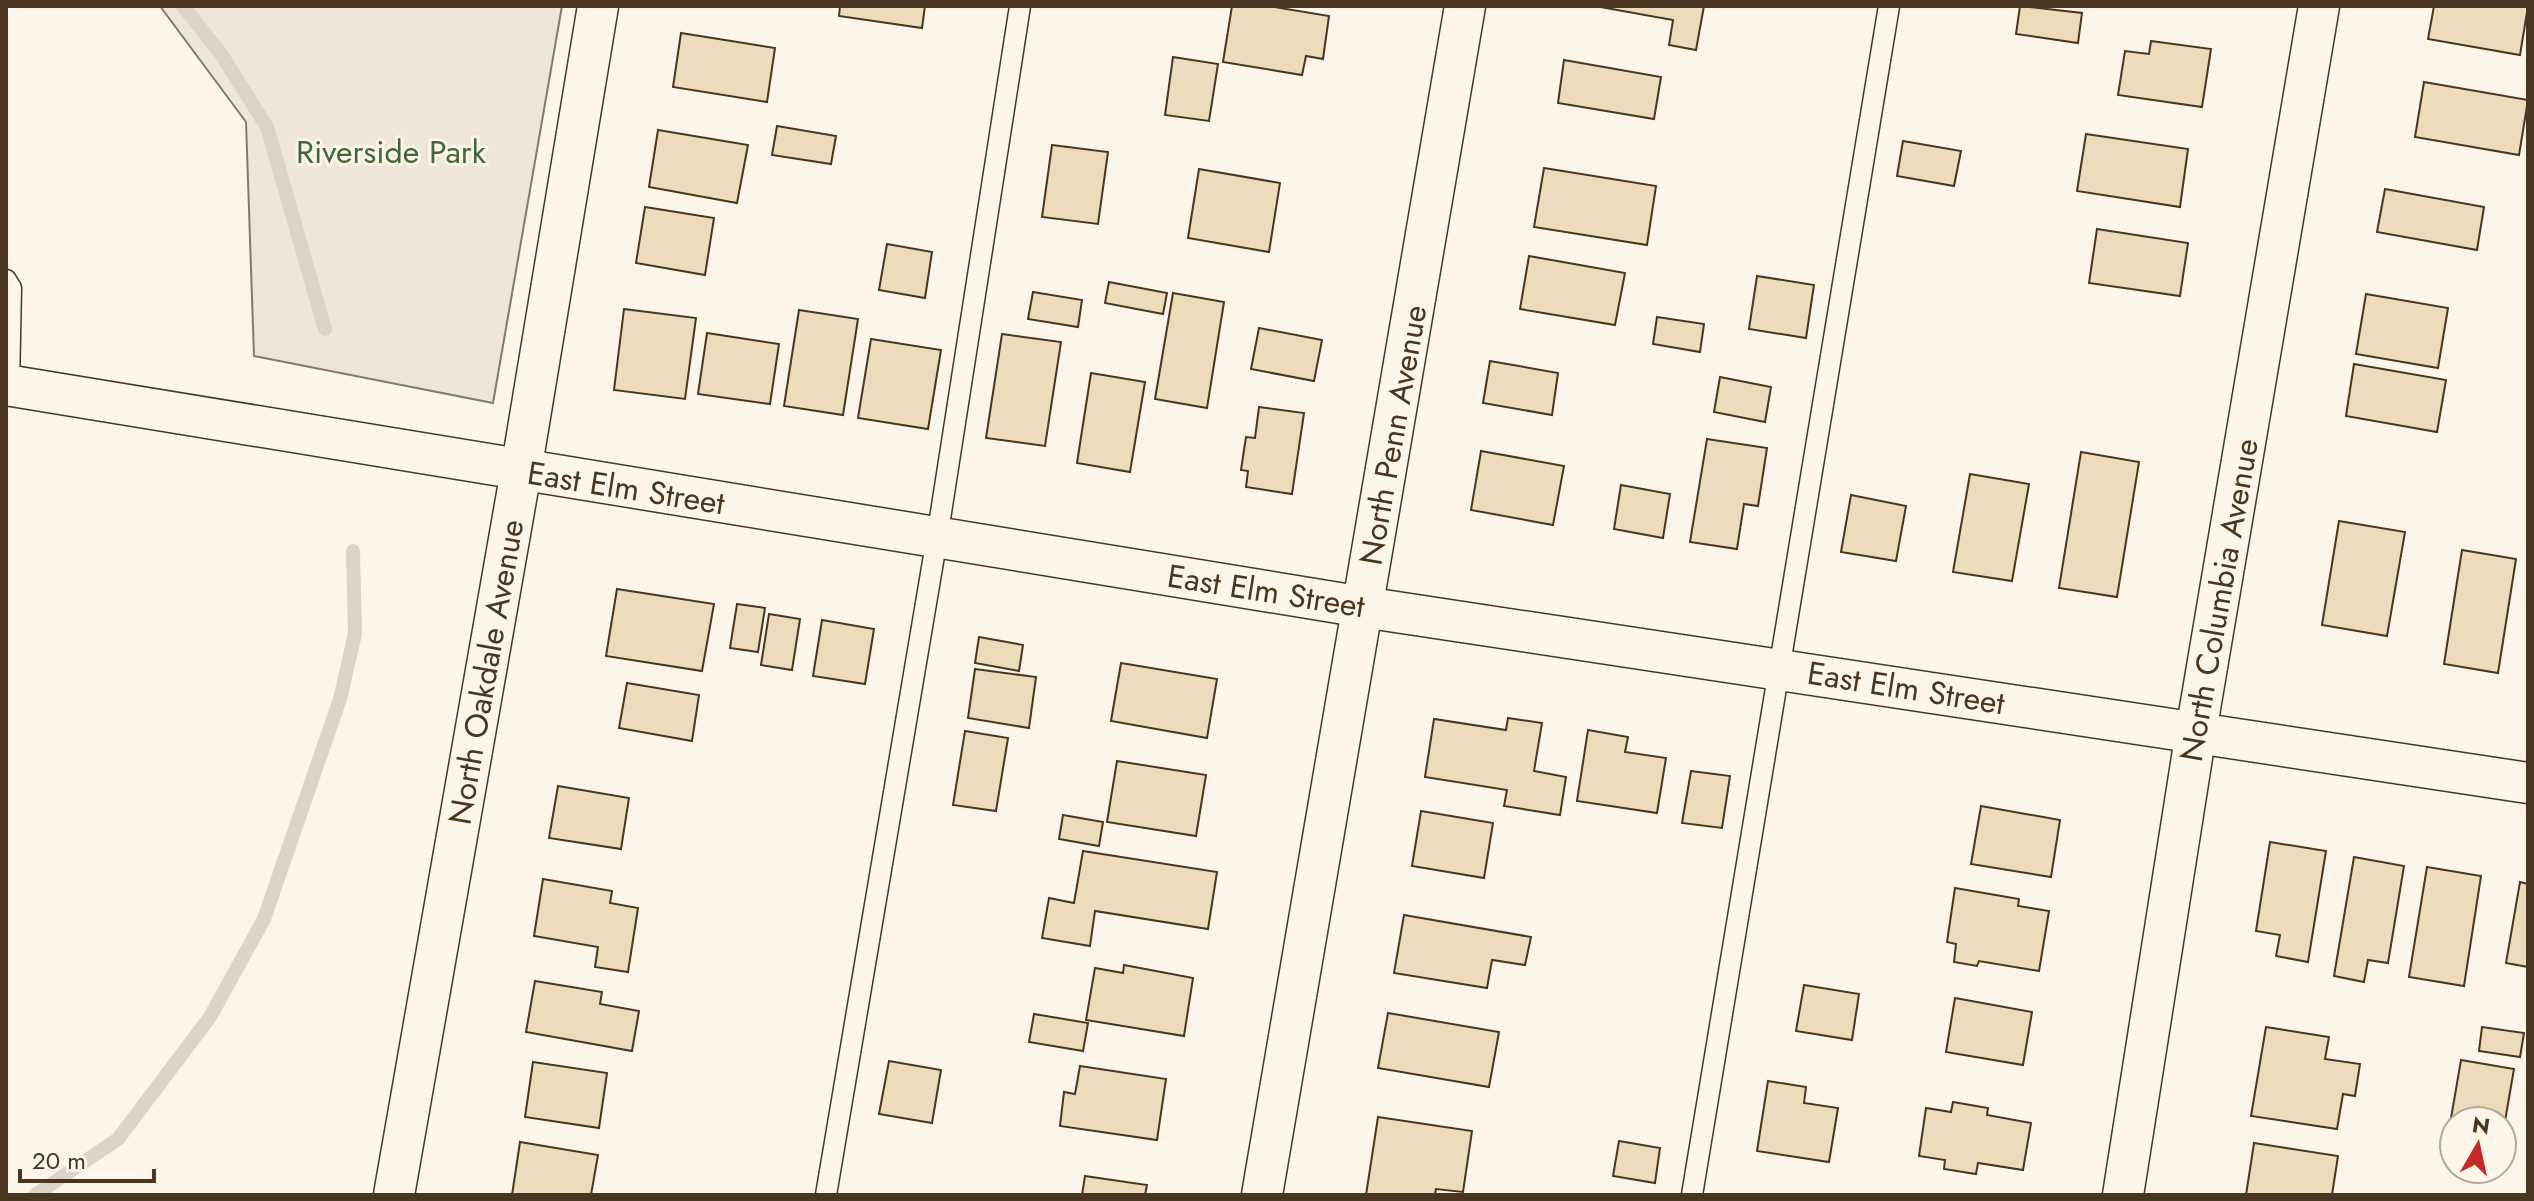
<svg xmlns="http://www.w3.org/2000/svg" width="2534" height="1201" font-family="Jost,sans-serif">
  <rect width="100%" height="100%" fill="#fbf6e9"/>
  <polygon fill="#ede6d9" stroke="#887966" stroke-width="2" points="160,6 562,6 493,403 254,356 246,122"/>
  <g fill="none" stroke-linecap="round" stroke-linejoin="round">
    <g stroke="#dcd4c6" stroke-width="14">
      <polyline points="183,6 221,54 267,127 325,329"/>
      <polyline points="35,1195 118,1139 210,1017 264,919 340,699 355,634 353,551"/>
    </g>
  </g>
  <g fill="#ecdcbc" stroke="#4a3520" stroke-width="2">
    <polygon points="840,6 925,6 922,28 839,16"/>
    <polygon points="1232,6 1268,6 1329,16 1323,59 1306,56 1302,75 1223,62"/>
    <polygon points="1595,6 1704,6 1696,50 1669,45 1673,20"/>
    <polygon points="2020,6 2082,13 2078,43 2016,34"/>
    <polygon points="2434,6 2528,6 2520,55 2428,39"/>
    <polygon points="681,33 775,48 767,102 673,87"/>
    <polygon points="2151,41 2211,49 2202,107 2118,95 2125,51 2149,54"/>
    <polygon points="1173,57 1218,64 1209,121 1165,115"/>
    <polygon points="1564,60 1661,77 1654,119 1558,103"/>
    <polygon points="2424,82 2528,100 2519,155 2415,137"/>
    <polygon points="777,126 836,136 831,164 772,155"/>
    <polygon points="658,130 748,145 737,203 649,187"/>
    <polygon points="2086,134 2188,149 2180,207 2077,191"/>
    <polygon points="1903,141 1961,151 1954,186 1897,176"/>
    <polygon points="1052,145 1108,152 1098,224 1042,217"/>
    <polygon points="1544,168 1656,186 1647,245 1534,227"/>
    <polygon points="1199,169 1280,183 1269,252 1188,238"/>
    <polygon points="2385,189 2484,207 2477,250 2377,232"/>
    <polygon points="645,207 714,218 705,275 636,263"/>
    <polygon points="2097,229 2188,243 2180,296 2089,283"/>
    <polygon points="887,244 932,252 925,298 879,290"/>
    <polygon points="1529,256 1625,273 1615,325 1520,309"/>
    <polygon points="1757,276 1814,285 1806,338 1749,329"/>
    <polygon points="1109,282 1167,293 1163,314 1105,303"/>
    <polygon points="1033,292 1082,300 1078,327 1028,319"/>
    <polygon points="1173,293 1224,302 1207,408 1155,399"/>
    <polygon points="2366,294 2448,308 2438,368 2356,354"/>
    <polygon points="624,309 696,318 685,399 614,390"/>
    <polygon points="799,310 858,319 843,415 784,406"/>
    <polygon points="1657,317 1704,324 1700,352 1653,344"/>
    <polygon points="1259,328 1322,340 1314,381 1251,369"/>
    <polygon points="707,333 779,344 770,404 698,394"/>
    <polygon points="1002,334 1061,342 1045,446 986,438"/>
    <polygon points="871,339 941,350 928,429 858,418"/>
    <polygon points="1490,361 1558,373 1552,415 1483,403"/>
    <polygon points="2354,364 2446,380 2437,432 2346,416"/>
    <polygon points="1091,373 1145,382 1130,472 1077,463"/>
    <polygon points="1720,377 1771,387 1765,422 1714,412"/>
    <polygon points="1259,407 1304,413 1292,494 1246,487 1248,471 1241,470 1246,437 1255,438"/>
    <polygon points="1707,439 1767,448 1758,506 1744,504 1737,549 1690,542"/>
    <polygon points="1481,451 1564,466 1553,525 1471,510"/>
    <polygon points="2081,452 2139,462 2117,597 2059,588"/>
    <polygon points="1970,474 2029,484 2012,581 1953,572"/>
    <polygon points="1621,485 1670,494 1663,538 1614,529"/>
    <polygon points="1851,495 1906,506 1896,561 1841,552"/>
    <polygon points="2339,521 2405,532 2387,636 2322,625"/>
    <polygon points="2462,550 2516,559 2498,673 2444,664"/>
    <polygon points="617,589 714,604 702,671 606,656"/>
    <polygon points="737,604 765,608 758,652 730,648"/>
    <polygon points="769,614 800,619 792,670 761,665"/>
    <polygon points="822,620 874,629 865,684 813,676"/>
    <polygon points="979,637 1023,645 1019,671 975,663"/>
    <polygon points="1121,663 1217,679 1207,738 1111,721"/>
    <polygon points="975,669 1036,677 1029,728 968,718"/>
    <polygon points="627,683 699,695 692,741 619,728"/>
    <polygon points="1508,718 1542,723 1534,771 1566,777 1560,815 1504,806 1507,790 1425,777 1434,719 1506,730"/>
    <polygon points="1588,730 1628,737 1625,752 1666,758 1657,813 1577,801"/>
    <polygon points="965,731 1008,738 996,811 953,805"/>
    <polygon points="1117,761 1206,775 1196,836 1107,822"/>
    <polygon points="1691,771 1730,776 1722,828 1682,823"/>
    <polygon points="558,786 629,798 621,849 549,838"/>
    <polygon points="1981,806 2060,820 2051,877 1971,864"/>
    <polygon points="1421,811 1493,823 1484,878 1412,866"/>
    <polygon points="1063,815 1103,822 1099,846 1059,839"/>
    <polygon points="2270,842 2326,851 2308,962 2276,956 2280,935 2256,931"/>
    <polygon points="1083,851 1217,872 1208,929 1095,911 1090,946 1042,938 1049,898 1074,903"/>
    <polygon points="2354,857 2404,866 2388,963 2368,960 2364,982 2334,976"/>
    <polygon points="2427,867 2481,876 2464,986 2409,977"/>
    <polygon points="543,879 612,891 610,903 638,908 628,972 595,967 598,947 534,936"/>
    <polygon points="2520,882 2528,884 2528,967 2506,963"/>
    <polygon points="1955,888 2019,899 2018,906 2049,911 2039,971 1979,961 1977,966 1954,962 1956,944 1947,942"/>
    <polygon points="1404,915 1531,937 1525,965 1492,960 1487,988 1394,973"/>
    <polygon points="1124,965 1193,978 1184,1036 1086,1020 1095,968 1123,973"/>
    <polygon points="535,981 602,992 600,1004 639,1011 632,1051 526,1032"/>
    <polygon points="1804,985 1859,994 1852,1040 1796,1031"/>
    <polygon points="1955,998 2032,1012 2023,1065 1946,1052"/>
    <polygon points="1388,1013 1499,1032 1489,1087 1378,1068"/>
    <polygon points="1034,1014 1088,1023 1083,1051 1029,1042"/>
    <polygon points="2266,1027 2329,1037 2325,1059 2360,1064 2355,1096 2343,1094 2337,1129 2251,1116"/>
    <polygon points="2482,1027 2524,1033 2520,1057 2479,1051"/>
    <polygon points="2461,1060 2514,1069 2504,1127 2502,1121 2451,1118"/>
    <polygon points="889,1061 941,1070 932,1123 879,1114"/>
    <polygon points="533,1062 607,1073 599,1128 525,1117"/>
    <polygon points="1080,1066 1166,1079 1157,1140 1060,1126 1064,1092 1075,1094"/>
    <polygon points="1768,1081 1806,1087 1804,1103 1838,1108 1829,1162 1757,1151"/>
    <polygon points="1953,1102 1988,1108 1987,1115 2031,1123 2023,1170 1978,1163 1976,1174 1944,1169 1945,1160 1919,1156 1926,1108 1951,1112"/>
    <polygon points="1378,1117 1472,1131 1463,1192 1436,1189 1435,1195 1366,1195"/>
    <polygon points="1619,1141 1660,1148 1655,1183 1613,1176"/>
    <polygon points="520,1142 598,1155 591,1195 512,1195"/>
    <polygon points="2254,1143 2338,1156 2332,1195 2246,1195"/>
    <polygon points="1085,1176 1147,1185 1145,1195 1082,1195"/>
  </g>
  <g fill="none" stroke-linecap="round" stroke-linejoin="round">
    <defs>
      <g id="lane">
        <polyline points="6,280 11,288 9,385"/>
        <polyline points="826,1195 937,538 1020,6"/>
        <polyline points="1692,1195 1889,6"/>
      </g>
      <g id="street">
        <polyline points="6,385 1363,607 2528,783"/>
        <polyline points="394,1195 521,471 598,6"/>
        <polyline points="1262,1195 1465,6"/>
        <polyline points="2123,1195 2196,732 2319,6"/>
      </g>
    </defs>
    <use href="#lane" stroke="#4a3520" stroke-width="23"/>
    <use href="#street" stroke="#4a3520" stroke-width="43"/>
    <use href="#lane" stroke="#fbf6e9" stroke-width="20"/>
    <use href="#street" stroke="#fbf6e9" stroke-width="40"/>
  </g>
  <g text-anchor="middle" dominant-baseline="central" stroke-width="6" stroke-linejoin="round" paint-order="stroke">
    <g font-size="32" fill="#436837" stroke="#fbf6e9">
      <text x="391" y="152">Riverside Park</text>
    </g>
    <g font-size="32" fill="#4a3520" stroke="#fbf6e9">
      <text transform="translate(1393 435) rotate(-80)">North Penn Avenue</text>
      <text transform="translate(626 488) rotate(9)">East Elm Street</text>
      <text transform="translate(1266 591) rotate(9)">East Elm Street</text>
      <text transform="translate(2219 600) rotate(-80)">North Columbia Avenue</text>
      <text transform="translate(486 672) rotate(-80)">North Oakdale Avenue</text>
      <text transform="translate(1906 688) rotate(9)">East Elm Street</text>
    </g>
  </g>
  <rect width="2534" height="1201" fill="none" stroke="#4a3520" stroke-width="16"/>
  <g transform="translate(2478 1145) rotate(9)"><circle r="38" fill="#fbf6e9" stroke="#b4a999" stroke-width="2"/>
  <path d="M0-6L14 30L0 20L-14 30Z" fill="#c62828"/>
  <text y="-12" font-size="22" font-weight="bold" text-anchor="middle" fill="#4a3520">N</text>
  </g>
  <path d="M20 1169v12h134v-12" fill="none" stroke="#4a3520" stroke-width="4"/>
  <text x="32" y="1169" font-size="24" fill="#4a3520" stroke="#fbf6e9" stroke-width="6" paint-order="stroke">20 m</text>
</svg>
